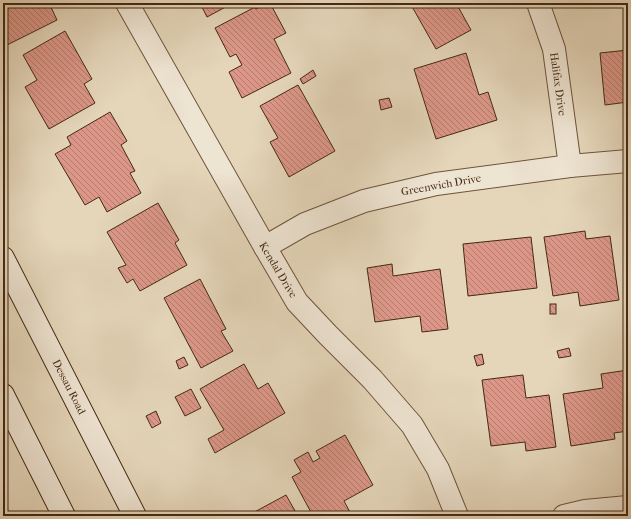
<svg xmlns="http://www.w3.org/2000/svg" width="631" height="519" font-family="'IM FELL French Canon',serif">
  <defs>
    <pattern id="building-back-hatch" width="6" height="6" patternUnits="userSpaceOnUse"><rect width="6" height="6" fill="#dc9788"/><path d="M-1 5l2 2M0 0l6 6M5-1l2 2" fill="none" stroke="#b47b6e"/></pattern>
  </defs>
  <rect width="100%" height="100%" fill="#e5d6ba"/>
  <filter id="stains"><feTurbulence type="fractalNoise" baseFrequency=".005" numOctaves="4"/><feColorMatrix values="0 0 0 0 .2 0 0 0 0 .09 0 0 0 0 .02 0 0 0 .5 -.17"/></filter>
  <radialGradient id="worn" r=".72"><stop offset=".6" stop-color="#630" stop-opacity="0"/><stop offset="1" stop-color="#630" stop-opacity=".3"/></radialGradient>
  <g fill="url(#building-back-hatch)" stroke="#452913">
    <polygon points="3,3 49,3 57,20 3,47"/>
    <polygon points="200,3 233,3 207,17"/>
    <polygon points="268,3 270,3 286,33 274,39 291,73 242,98 229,72 242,65 236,54 230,57 215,28 255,7 256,9"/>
    <polygon points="410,3 456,3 471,30 436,49"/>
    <polygon points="65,31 92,79 84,84 95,103 49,129 25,87 37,80 23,55"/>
    <polygon points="628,50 628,102 605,105 600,53"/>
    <polygon points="466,53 479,95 488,92 497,120 436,139 414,69"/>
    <polygon points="313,70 316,76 303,84 300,79"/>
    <polygon points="298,85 335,151 289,177 270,142 278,138 260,106"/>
    <polygon points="389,98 392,107 381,110 379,100"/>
    <polygon points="110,112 127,141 121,145 135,171 130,173 141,193 107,212 99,197 85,205 55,154 71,145 67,137"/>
    <polygon points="158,203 179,240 175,243 187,265 140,291 133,279 127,283 118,268 126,265 107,232"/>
    <polygon points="585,231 586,239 610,236 619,300 580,306 578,292 553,296 544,237"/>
    <polygon points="531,237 537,288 468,296 463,244"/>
    <polygon points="392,264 393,276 440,269 448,329 422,332 420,316 375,322 367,268"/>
    <polygon points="200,279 226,329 221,331 233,351 201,368 164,298"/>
    <rect x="550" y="304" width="6" height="10"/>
    <polygon points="569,348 571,356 559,358 557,351"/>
    <polygon points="482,354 484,364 477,366 474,356"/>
    <polygon points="184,357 188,365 179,369 176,361"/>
    <polygon points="244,364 258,389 268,383 285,413 215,453 208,439 224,430 200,389"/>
    <polygon points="628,370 628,431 614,433 615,439 571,446 563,394 603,388 601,374"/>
    <polygon points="523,375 526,398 549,395 556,447 526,451 525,442 491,446 482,380"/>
    <polygon points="191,389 201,408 185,416 175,397"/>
    <polygon points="156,411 161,423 152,428 146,416"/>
    <polygon points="345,435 373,485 344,501 351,514 348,516 313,516 292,477 301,472 294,460 308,452 313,462 320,458 316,451"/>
    <polygon points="286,495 298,516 247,516"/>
  </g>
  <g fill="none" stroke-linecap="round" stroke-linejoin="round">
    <defs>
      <g id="minor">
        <polyline points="127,3 265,247 297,302 328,335 372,379 412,425 438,469 457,516"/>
        <polyline points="538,3 554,49 570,166"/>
        <polyline points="265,247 305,224 364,201 436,184 570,166 628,161"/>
        <polyline points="564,516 585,511 628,507"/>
      </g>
      <g id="secondary">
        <polyline points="3,258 135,516"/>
        <polyline points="3,395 64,516"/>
      </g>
    </defs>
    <use href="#minor" stroke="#6d543d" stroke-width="24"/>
    <use href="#secondary" stroke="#452913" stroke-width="24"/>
    <use href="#minor" stroke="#eee4d2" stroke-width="22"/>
    <use href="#secondary" stroke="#eee4d2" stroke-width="22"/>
  </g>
  <g text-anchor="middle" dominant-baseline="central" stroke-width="3.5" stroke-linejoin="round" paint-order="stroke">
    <g font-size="11" fill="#452913" stroke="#eee4d2">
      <text transform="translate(558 84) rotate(82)">Halifax Drive</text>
      <text transform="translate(441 185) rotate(-10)">Greenwich Drive</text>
      <text transform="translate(278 270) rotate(59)">Kendal Drive</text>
      <text transform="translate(69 387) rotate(63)">Dessau Road</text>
    </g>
  </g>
  <rect width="631" height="519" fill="none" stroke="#e5d6ba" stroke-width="16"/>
  <rect x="4" y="4" width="623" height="511" fill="none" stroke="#452913" stroke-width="2"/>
  <rect x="8" y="8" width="615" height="503" fill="none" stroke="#452913"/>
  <rect width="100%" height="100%" filter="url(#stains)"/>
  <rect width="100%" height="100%" fill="url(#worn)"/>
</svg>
